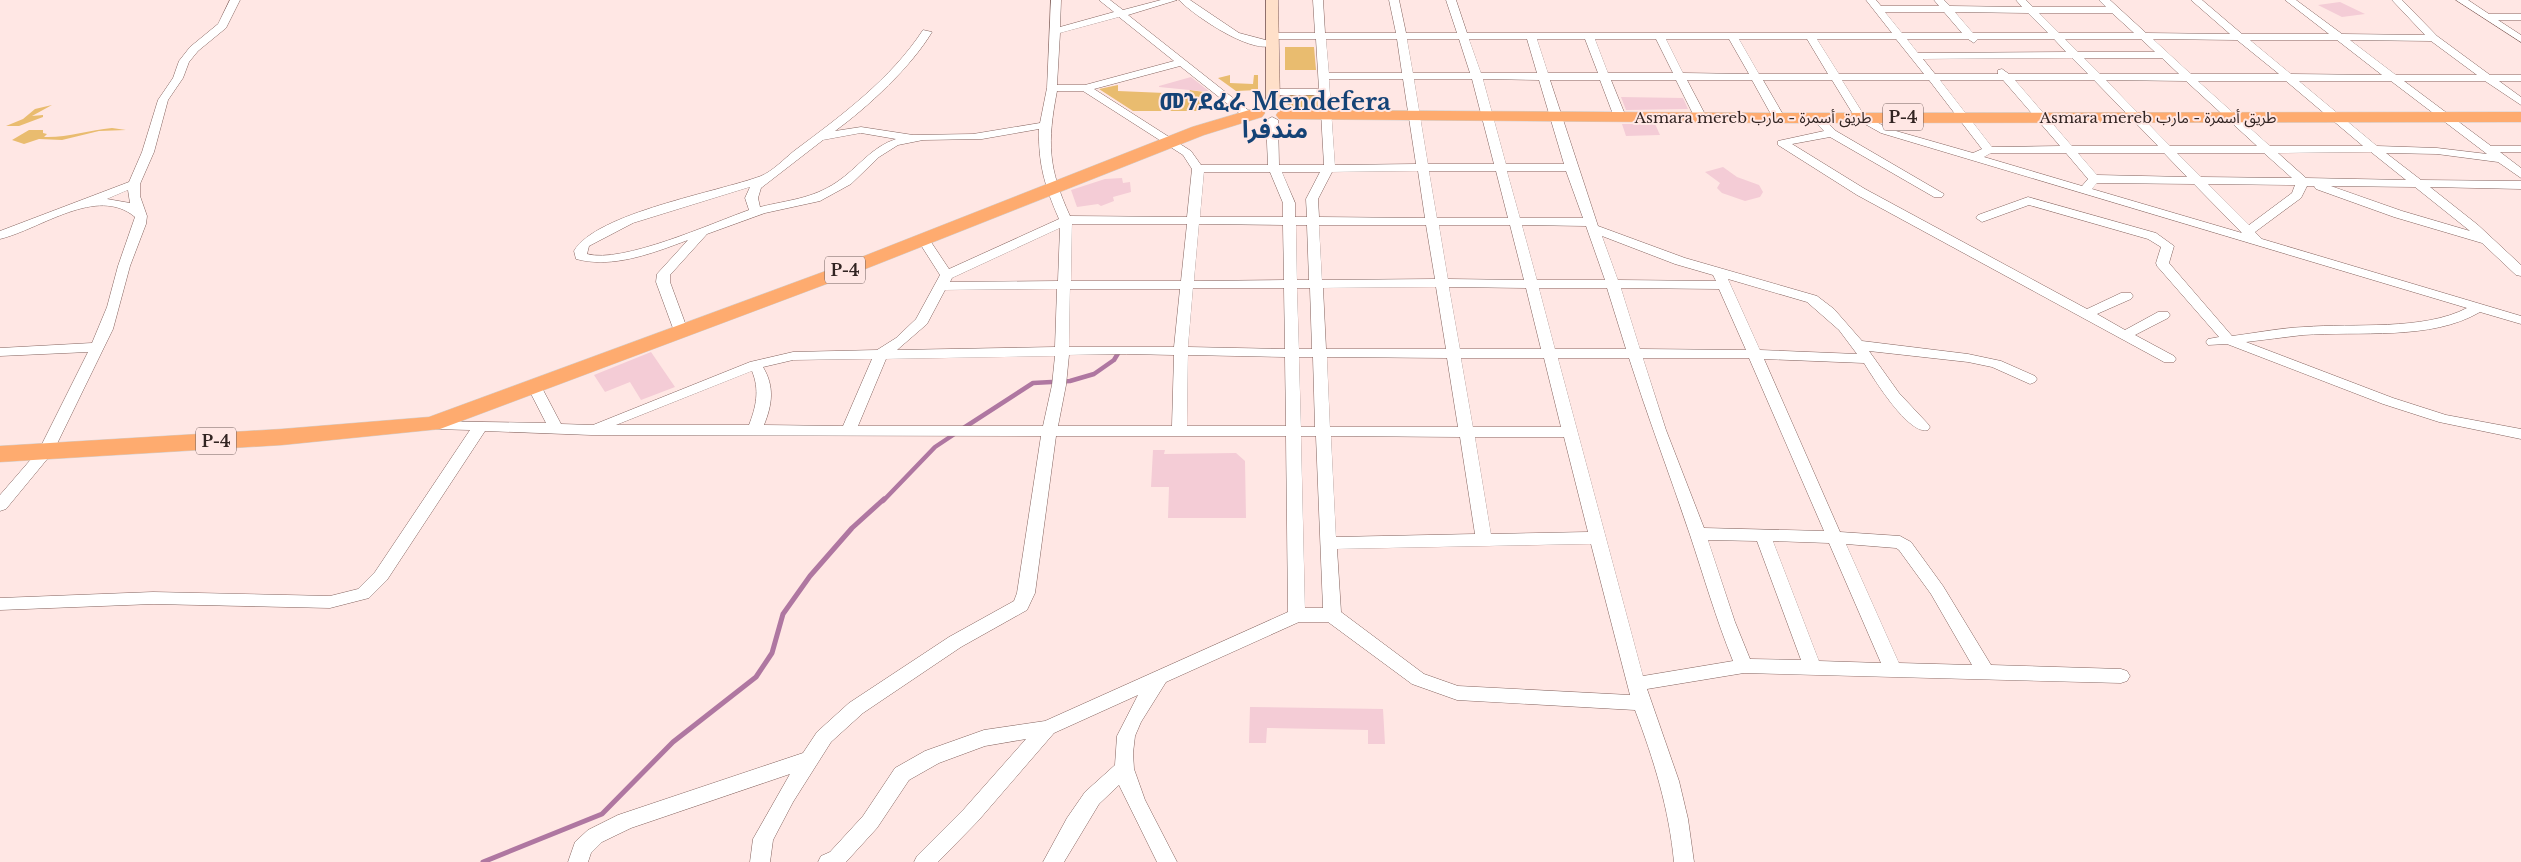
<svg xmlns="http://www.w3.org/2000/svg" width="2521" height="862" font-family="'Libre Baskerville','Noto Sans Arabic','Noto Sans Ethiopic',serif">
  <rect width="100%" height="100%" fill="#ffe7e4"/>
  <g fill="#e9bc6f">
    <polygon points="1285,47 1314,47 1316,70 1285,70"/>
    <polygon points="1230,75 1230,83 1253,84 1254,75 1258,75 1258,90 1236,91 1218,78"/>
    <polygon points="1118,85 1118,91 1188,94 1190,90 1204,92 1202,111 1133,111 1099,89"/>
    <polygon points="1293,94 1317,95 1318,109 1294,108 1285,103 1285,98"/>
    <polygon points="52,105 32,116 43,115 43,117 19,126 6,126 23,119 35,109"/>
    <path d="M112 128 126 130 99 131 62 140 39 139 24 144 12 140 29 130H43V133L47 134 44 137C66 138 89 130 112 128Z"/>
  </g>
  <g fill="none" stroke-linecap="round" stroke-linejoin="round">
    <g stroke="#af77a1" stroke-width="4.5">
      <polyline points="962,429 1033,383 1070,381 1094,374 1114,360 1120,350"/>
      <polyline points="883,501 935,447 956,433"/>
    </g>
    <polyline stroke="#af77a1" stroke-width="5" points="483,862 602,814 673,742 756,677 772,653 783,614 810,576 852,528 884,499"/>
  </g>
  <g fill="#f4ccd6">
    <polygon points="2340,2 2365,14 2342,17 2318,5"/>
    <polygon points="1191,77 1210,92 1159,87 1159,86"/>
    <polygon points="1621,97 1683,98 1688,109 1626,110"/>
    <polygon points="1622,124 1655,124 1660,135 1626,136"/>
    <polygon points="1723,167 1737,177 1759,185 1763,192 1760,197 1745,201 1722,193 1717,188 1720,183 1705,172"/>
    <polygon points="1122,178 1123,183 1130,182 1131,192 1113,197 1114,201 1101,206 1098,204 1077,207 1071,190 1105,179"/>
    <polygon points="651,352 675,387 641,400 630,382 605,392 594,375"/>
    <polygon points="1153,450 1165,450 1164,454 1236,453 1245,461 1246,518 1168,518 1169,487 1151,487"/>
    <polygon points="1250,707 1383,709 1385,744 1368,744 1368,730 1267,728 1266,743 1249,743"/>
  </g>
  <g fill="none" stroke-linecap="round" stroke-linejoin="round">
    <defs>
      <g id="minor">
        <path d="M230 0H240L226 28 198 51 189 62 183 78 168 100 154 152 140 184V196L147 216 146 224 130 266 113 329 53 452 6 509 0 511V495L39 450 88 352 0 356V348L92 343 107 307 118 266 135 217C97 185 41 229 0 239V231L129 182 142 152 158 100 173 78 179 61 190 47 218 24ZM128 190 130 203 107 199Z"/>
        <path d="M1051 0H1061L1060 27 1114 12 1099 0H1110L1123 10 1161 0H1177L1128 15 1252 113V117H1244L1180 66 1094 89 1191 151 1201 165H1268L1266 120 1272 117 1278 120 1279 165H1324L1320 95H1273L1268 92 1273 89H1319L1316 39H1272L1267 36 1272 33H1315L1313 0H1323L1325 33H1396L1389 0H1399L1406 33H1457L1446 0H1456L1467 33H1892L1866 0H1876L1881 6H1939L1934 0H1944L1950 6 2022 7 2016 0H2026L2033 7H2106L2099 0H2110L2146 33 2230 34 2191 0H2202L2242 34H2329L2285 0H2296L2342 34 2425 35 2392 0H2402L2437 36 2490 75H2521V81H2499L2521 97V105L2485 81H2404L2491 146H2521V152H2500L2521 168V178L2498 162 2437 154 2386 153 2421 180 2521 181V189L2430 187 2478 225 2521 265V276L2516 275 2482 243 2394 217 2316 189 2314 186H2307L2301 198 2255 232 2262 239 2521 316V324L2480 312C2431 341 2359 331 2303 335 2284 337 2265 340 2246 342L2393 398 2446 415 2521 429V439L2439 422 2383 404 2227 344 2208 345 2206 342 2208 339 2219 337 2157 266 2156 263 2161 247 2148 239 2029 205 1982 222 1976 218 1978 215 2028 197 2156 233 2174 246 2169 263 2232 336C2256 333 2280 328 2304 327 2354 323 2423 331 2467 308L1881 133 1856 119 1832 80H1763L1785 118 1779 121 1773 118 1752 80H1687L1707 118 1701 121 1695 118 1676 80H1611L1626 117 1620 120 1614 117 1600 80H1550L1598 226 1685 258 1817 296 1834 309 1862 341 1968 354 2001 361 2035 376 2037 379 2035 382 2030 384 1992 367 1968 362 1869 351 1899 393 1928 424 1930 427 1928 430C1909 436 1874 379 1864 363L1764 359 1840 532 1900 536 1911 542 1943 586 1991 665 2121 669 2127 671 2130 676 2127 681 2121 683 1744 673 1647 689 1679 781 1688 819 1694 862H1674C1669 809 1654 760 1635 710L1457 700 1412 684 1328 622H1299L1166 682 1141 722 1135 736 1133 753 1134 769 1145 800 1177 862H1157L1119 785 1099 804 1064 862H1043L1067 818 1085 792 1115 765 1117 736 1138 695 1054 733 978 821 938 862H914L917 856 964 809 1026 739 985 746 939 763 909 780 877 828 846 862H818L821 856 830 852 863 816 895 768 925 751 984 730 1045 721 1288 612 1286 436H1056L1035 593 1027 610 961 647 863 713 831 742 793 802 773 840 770 862H750L753 839 790 774 631 828 602 842 591 853 588 862H568L575 842 588 830 618 815 803 753 817 732 849 703 949 637 1014 601 1017 593 1041 436 591 435 485 431 387 580 369 598 330 608 153 604 0 610V598L153 592 330 596 358 589 375 572 470 430 434 429 427 424 429 421 546 423 527 386 534 381 541 386 561 424 593 425 750 362 793 352 877 350 896 338 916 319 940 275 917 239 919 236H927L949 269 1059 219C1045 187 1038 164 1039 129L982 139 923 140 898 145 879 157 851 184 820 201 765 213 707 234 670 275V282L688 331 686 334 681 335 674 331 656 282 657 274 688 240C653 253 613 269 576 259L574 251C596 213 718 192 761 176 773 171 784 159 794 151 841 116 891 79 923 30L932 32C911 67 868 107 835 131L861 127 913 135 973 134 1040 123 1047 88ZM1885 12H1944L1962 33H1902ZM1955 12 2028 13 2048 33H1973ZM2039 13H2112L2134 33H2059ZM1119 17 1174 61 1085 85H1057L1060 33ZM1326 39H1397L1402 73H1329ZM1407 39H1459L1470 73H1413ZM1469 39H1527L1537 73H1481ZM1537 39H1585L1598 73H1548ZM1595 39H1656L1673 73H1608ZM1666 39H1729L1749 74 1683 73ZM1739 39H1807L1828 74H1759ZM1817 39H1896L1924 74H1839ZM1907 39H1968L1974 43 1978 39H2054L2066 52 1918 53ZM2065 39H2141L2155 52H2078ZM2153 39 2237 40 2279 74H2191ZM2250 40H2337L2382 75 2291 74ZM2350 40 2431 41 2477 75H2396ZM2072 58 2088 74H2009L2002 69 1998 70V74H1935L1923 59ZM2084 58H2162L2179 74H2100ZM1329 79H1403L1416 164 1335 165ZM1414 79H1472L1494 164H1428ZM1483 79 1539 80 1564 164H1506ZM1842 80H1929L1982 149 1973 153 1889 129 1864 115ZM1940 80H2003L2060 146 1992 147ZM2015 80H2094L2158 146H2072ZM2106 80 2186 81 2257 146H2170ZM2198 81H2286L2363 146H2270ZM2299 81H2391L2487 154 2437 148 2377 146ZM1057 91H1083L1183 155 1192 169 1187 217 1070 216C1048 168 1047 143 1057 91ZM861 133 896 139C871 147 858 168 837 182 812 199 788 200 760 207L758 198 761 188 823 140ZM2371 152 2406 180 2306 178 2278 153ZM1991 153H2066L2088 179 2082 186 1984 157ZM2078 153H2164L2187 177 2097 175ZM2177 153H2264L2292 178 2201 177ZM1418 171 1425 218 1319 217 1318 199 1332 172ZM1429 171H1496L1508 218H1437ZM1507 171H1566L1583 218H1520ZM1204 172H1270L1283 203V217H1200ZM1282 172H1320L1306 199 1307 217H1295V203ZM2097 183 2194 184 2242 233 2092 189ZM2208 184 2295 185 2292 193 2249 225ZM2331 186 2415 187 2470 231 2402 211ZM750 187 745 198 749 210C712 223 622 264 587 254L589 246 633 223ZM1072 224H1187L1181 281H1071ZM1199 224 1283 225 1284 280 1194 281ZM1296 225H1307L1309 280H1297ZM1319 225H1426L1435 279 1322 280ZM1439 225H1510L1524 280 1448 279ZM1522 225 1586 226 1605 280H1537ZM1060 228 1058 281 950 282 952 278ZM1602 236 1675 264 1713 275 1716 281 1618 280ZM1728 279 1807 302 1839 330 1857 354 1760 350ZM1436 287 1446 349H1326L1323 288ZM1449 287 1526 288 1541 349H1460ZM1193 288H1284L1285 349 1188 347ZM1297 288H1310L1312 349H1299ZM1539 288H1607L1626 349H1555ZM1621 288 1719 289 1746 350 1640 349ZM1057 289 1055 347 897 350 927 324 945 290ZM1070 289H1180L1174 347H1069ZM1127 354 1174 355 1172 426H1058L1066 385 1069 355ZM1188 355 1285 357 1286 426H1187ZM1055 356 1052 385 1043 426H858L886 359ZM1299 357H1313L1315 427H1301ZM1327 357 1447 358 1458 427H1330ZM1461 358H1544L1561 427H1473ZM1558 358H1629C1648 418 1670 475 1690 535 1704 577 1716 619 1733 661L1643 676ZM1643 358H1749L1824 531 1704 528 1666 430ZM872 359 843 426 764 425C772 405 775 387 763 367L793 360ZM752 371C760 390 756 407 749 425H616ZM1301 436H1316L1323 608H1305ZM1331 436 1460 437 1475 534 1336 537ZM1475 437H1564L1588 532 1491 534ZM1708 540 1757 541 1801 660 1750 659 1735 622ZM1773 541 1829 543 1881 663 1819 661ZM1591 544 1630 695 1458 686 1424 674 1341 612 1337 549ZM1846 544 1896 548 1899 550 1931 594 1972 665 1899 663Z"/>
        <path d="M1179 0H1190L1239 33 1277 43C1258 60 1193 15 1179 0Z"/>
        <polygon points="2456,0 2468,0 2489,14 2521,14 2521,20 2498,20 2521,35 2521,42"/>
        <polygon points="1817,115 1821,116 1836,131 1944,194 1942,197 1934,197 1830,137 1792,144 1865,189 2087,309 2121,293 2131,293 2133,296 2131,299 2097,314 2125,330 2158,312 2168,312 2170,315 2168,318 2135,335 2174,356 2176,359 2174,362 2164,362 1857,195 1778,145 1778,141 1824,131 1811,118"/>
      </g>
      <polygon id="secondary" points="1266,0 1278,0 1280,105 1273,109 1266,105"/>
      <g id="trunk">
        <polygon points="1256,108 1262,109 1265,113 1262,117 1204,135 845,277 440,429 282,445 0,462 0,446 282,429 429,417 831,269 1192,127"/>
        <polygon points="1285,110 1779,113 2521,112 2521,122 1779,123 1279,119 1276,115 1279,111"/>
      </g>
    </defs>
    <use href="#minor" stroke="#84635e" stroke-width="1"/>
    <use href="#secondary" stroke="#84635e" stroke-width="1"/>
    <use href="#trunk" stroke="#d2cfce" stroke-width="1"/>
    <use href="#minor" fill="#fff" fill-rule="evenodd"/>
    <use href="#secondary" fill="#ffe0c9" fill-rule="evenodd"/>
    <use href="#trunk" fill="#feab6f" fill-rule="evenodd"/>
  </g>
  <g text-anchor="middle" dominant-baseline="central" stroke-width="4" stroke-linejoin="round" paint-order="stroke">
    <g font-size="15" fill="#322422" stroke="#ffe7e4">
      <text x="1753" y="117">Asmara mereb طريق أسمرة - مارب</text>
      <text x="2158" y="117">Asmara mereb طريق أسمرة - مارب</text>
    </g>
    <g fill="#ffe7e4" stroke="#705e5c" stroke-width="1">
      <rect x="1883" y="103.5" width="40" height="27" rx="4"/>
      <rect x="825" y="256.5" width="40" height="27" rx="4"/>
      <rect x="196" y="427.5" width="40" height="27" rx="4"/>
    </g>
    <g font-size="16" font-weight="bold" fill="#322422">
      <text x="1903" y="117">P-4</text>
      <text x="845" y="270">P-4</text>
      <text x="216" y="441">P-4</text>
    </g>
    <g font-size="24" font-weight="bold" fill="#154376" stroke="#ffe7e4">
      <text x="1275" y="101">መንደፈራ Mendefera<tspan x="1275" dy="28">مندفرا</tspan></text>
    </g>
  </g>
</svg>
